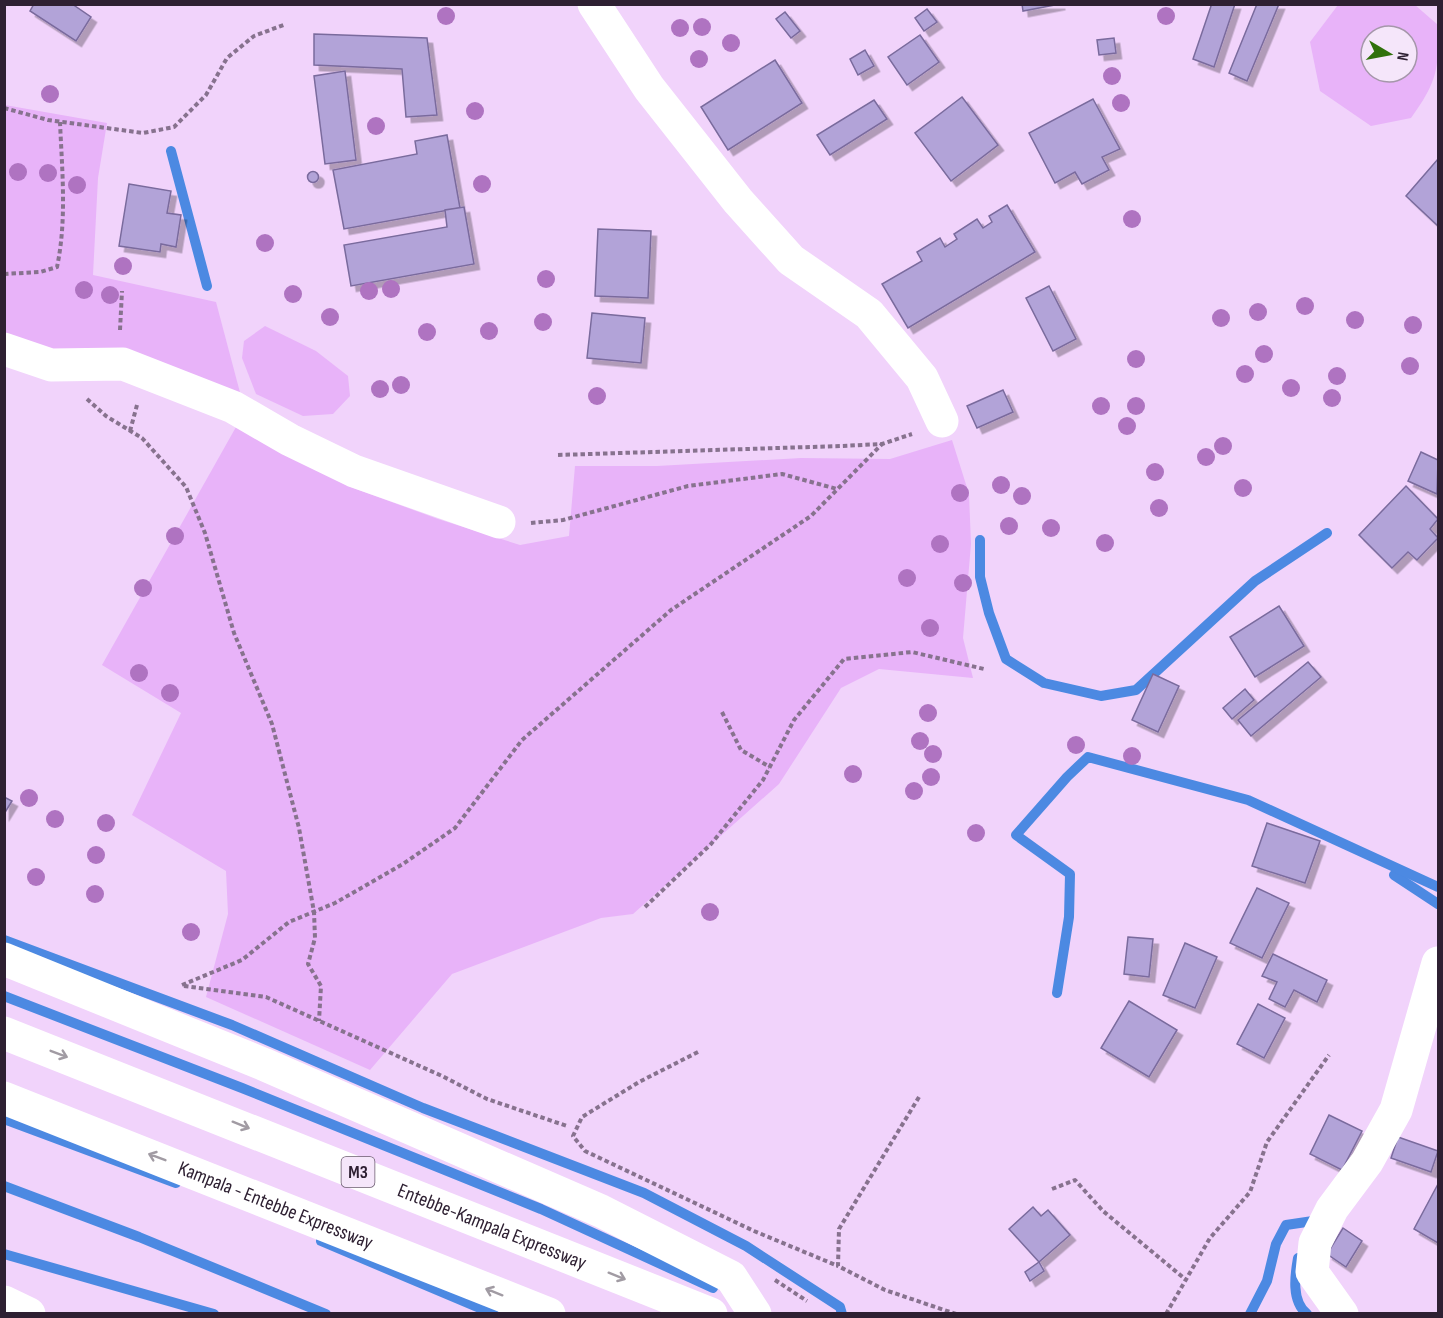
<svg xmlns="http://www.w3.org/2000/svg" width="1443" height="1318" font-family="'Sofia Sans Condensed',sans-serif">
  <defs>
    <filter id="shadow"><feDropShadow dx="5.5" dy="5.5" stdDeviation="0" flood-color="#0004"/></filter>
  </defs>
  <rect width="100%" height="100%" fill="#f1d3fb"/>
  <g fill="#e8b3f9" fill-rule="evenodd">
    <path d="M1338 5H1415L1438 25C1439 70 1437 82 1411 118L1371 126 1320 91 1310 42ZM1371 36H1407V72H1371Z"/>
    <polygon points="5,105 107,123 98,178 93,275 216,302 242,400 82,356 5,338"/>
    <polygon points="265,326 316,351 348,376 350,396 333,414 303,416 256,394 242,358 244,341"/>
    <polygon points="236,427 259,437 348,486 438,519 520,545 569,536 575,466 657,466 801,458 890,459 952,440 969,494 971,544 963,638 973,678 879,669 841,688 779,784 633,914 601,918 452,974 370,1070 206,997 228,914 226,871 132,815 181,713 102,665"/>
  </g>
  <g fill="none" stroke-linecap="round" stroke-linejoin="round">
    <g stroke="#4c89e2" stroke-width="10">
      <polyline points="171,151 207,286"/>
      <polyline points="980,540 980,577 989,613 1006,659 1044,683 1101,696 1136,690 1255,581 1327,533"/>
      <polyline points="1394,875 1438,904"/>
      <polyline points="4,940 232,1025 423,1108 644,1193 746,1246 840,1307 842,1314"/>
      <polyline points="1057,993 1069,917 1070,874 1016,835 1067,777 1088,757 1248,800 1438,887"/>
      <polyline points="4,996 242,1088 541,1209 713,1288"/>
      <polyline points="4,1119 176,1183"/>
      <polyline points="4,1186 139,1237 326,1314"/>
      <polyline points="321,1241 494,1314"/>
      <polyline points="4,1254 214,1314"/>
      <path d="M1298 1258C1295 1275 1291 1301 1307 1314"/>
      <polyline points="1250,1314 1267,1281 1276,1244 1286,1225 1313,1221"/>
    </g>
  </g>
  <g fill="#b2a3d8" stroke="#7a6b9d" stroke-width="1.5" filter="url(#shadow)">
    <polygon points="34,4 72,4 91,17 76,41 30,11"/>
    <polygon points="1022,4 1060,4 1023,11"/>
    <polygon points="1208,4 1235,4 1214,67 1193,59 1211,6"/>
    <polygon points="1257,4 1279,4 1247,81 1229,73"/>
    <polygon points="927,9 937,22 924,31 915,18"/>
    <polygon points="785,12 800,31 791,38 776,19"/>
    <polygon points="314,34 427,38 437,115 406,117 402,69 314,65"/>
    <polygon points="920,35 939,62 907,85 888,57"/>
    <polygon points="1114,38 1116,53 1099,55 1097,40"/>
    <polygon points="865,50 874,66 858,75 850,59"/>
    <polygon points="775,60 802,103 728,150 701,107"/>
    <polygon points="345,71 356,160 325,164 314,76"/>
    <polygon points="962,97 998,145 951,181 915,133"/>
    <polygon points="1093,99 1120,149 1102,157 1109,170 1082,184 1075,172 1055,183 1029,133"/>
    <polygon points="874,100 887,119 830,155 817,135"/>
    <polygon points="447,135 460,208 344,229 333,170 417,154 415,141"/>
    <polygon points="1438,159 1438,226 1406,196"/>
    <circle cx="313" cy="177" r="5.5"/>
    <polygon points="129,184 171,191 167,213 181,215 176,247 161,244 160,252 119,246"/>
    <polygon points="1007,205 1035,252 908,328 882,284 922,261 917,252 940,238 945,247 957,239 954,234 977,219 983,228 992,222 989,216"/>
    <polygon points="464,207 474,264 351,286 344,245 447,227 445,210"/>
    <polygon points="598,229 651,231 648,298 595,296"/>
    <polygon points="1049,286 1076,339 1053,351 1026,298"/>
    <polygon points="592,313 645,318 641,363 587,358"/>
    <polygon points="1003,390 1013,412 977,428 967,406"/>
    <polygon points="1421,452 1438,460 1437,494 1408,481"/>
    <polygon points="1406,486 1438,519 1430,529 1438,538 1417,560 1408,552 1392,568 1359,535"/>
    <polygon points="1279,606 1304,646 1255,677 1230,637"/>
    <polygon points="1308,662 1321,677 1251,736 1238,720"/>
    <polygon points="1153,674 1179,686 1158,732 1132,720"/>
    <polygon points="1245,689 1254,700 1232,719 1223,708"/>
    <polygon points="4,797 12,801 4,814"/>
    <polygon points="1267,823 1320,841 1305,883 1252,866"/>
    <polygon points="1257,888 1289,903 1262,958 1230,943"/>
    <polygon points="1128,937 1153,939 1149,977 1124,974"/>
    <polygon points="1185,943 1217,957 1195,1008 1163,995"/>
    <polygon points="1273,954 1327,980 1317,1002 1294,990 1285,1007 1269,999 1277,982 1262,976"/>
    <polygon points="1129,1001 1177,1030 1149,1077 1101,1048"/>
    <polygon points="1258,1004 1285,1018 1264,1058 1237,1044"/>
    <polygon points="1329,1115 1362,1131 1342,1170 1310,1154"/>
    <polygon points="1398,1137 1438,1151 1431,1172 1391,1158"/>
    <polygon points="1438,1184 1438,1243 1414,1229"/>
    <polygon points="1033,1207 1041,1216 1048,1210 1070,1235 1039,1262 1009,1229"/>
    <polygon points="1343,1228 1362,1241 1346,1267 1327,1254"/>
    <polygon points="1039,1262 1044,1271 1030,1281 1025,1272"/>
  </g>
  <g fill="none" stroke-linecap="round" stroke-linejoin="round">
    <g stroke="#87728e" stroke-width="4" stroke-dasharray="4.5 3" stroke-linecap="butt">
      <polyline points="4,108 48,120 143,133 174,127 206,95 227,58 254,36 286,24"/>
      <path d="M4 274 40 272 57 267C67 220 62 170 60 122"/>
      <polyline points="120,330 122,291"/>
      <polyline points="87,399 106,416 142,438 186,487 205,533 234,633 272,724 299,828 314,912 315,938 308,964 321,986 319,1021"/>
      <polyline points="130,431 137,405"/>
      <polyline points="558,455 841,446 882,444 912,434"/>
      <polyline points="531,523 563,520 688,486 782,474 837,489"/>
      <polyline points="722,712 741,750 770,767"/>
      <polyline points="645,907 711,844 763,780 794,720 844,659 912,652 984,669"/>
      <polyline points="182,985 242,960 289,922 335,903 403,864 455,828 522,740 671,610 811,516 882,444"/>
      <polyline points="184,986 266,997 442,1076 487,1099 567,1126"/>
      <polyline points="698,1052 639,1082 582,1117 573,1136 585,1151 754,1231 838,1266"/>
      <polyline points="919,1097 839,1229 838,1266 885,1290 956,1314"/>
      <polyline points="1052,1189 1075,1180 1103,1211 1185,1279"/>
      <polyline points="775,1280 807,1301"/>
      <polyline points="1166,1314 1210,1238 1250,1192 1267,1142 1329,1055"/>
    </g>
    <g stroke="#fff" stroke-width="33">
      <polyline points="594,4 649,88 738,201 791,260 869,314 922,378 942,421"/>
      <polyline points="4,349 51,365 123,364 233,407 290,440 354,471 499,522"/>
      <polyline points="4,959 263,1064 601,1211 731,1277 755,1314"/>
      <polyline points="4,1302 29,1314"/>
      <polyline points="1342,1314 1312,1272 1315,1243 1332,1209 1367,1162 1396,1110 1438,963"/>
    </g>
    <g stroke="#fff" stroke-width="33">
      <path id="s1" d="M4 1033 711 1314"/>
      <path id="s2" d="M4 1098 549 1314"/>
    </g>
  </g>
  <g fill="#af73c1">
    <circle cx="446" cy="16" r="9"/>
    <circle cx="1166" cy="16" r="9"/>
    <circle cx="702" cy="27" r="9"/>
    <circle cx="680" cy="28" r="9"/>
    <circle cx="731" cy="43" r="9"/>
    <circle cx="699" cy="59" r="9"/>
    <circle cx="1112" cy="76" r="9"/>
    <circle cx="50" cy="94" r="9"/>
    <circle cx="1121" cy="103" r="9"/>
    <circle cx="475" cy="111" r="9"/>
    <circle cx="376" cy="126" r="9"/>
    <circle cx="18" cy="172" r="9"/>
    <circle cx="48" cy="173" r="9"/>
    <circle cx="482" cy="184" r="9"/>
    <circle cx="77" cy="185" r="9"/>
    <circle cx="1132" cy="219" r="9"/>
    <circle cx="265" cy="243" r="9"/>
    <circle cx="123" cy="266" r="9"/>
    <circle cx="546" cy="279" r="9"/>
    <circle cx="391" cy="289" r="9"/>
    <circle cx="84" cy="290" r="9"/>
    <circle cx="369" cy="291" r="9"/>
    <circle cx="293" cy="294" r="9"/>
    <circle cx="110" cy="295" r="9"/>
    <circle cx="1305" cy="306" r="9"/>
    <circle cx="1258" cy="312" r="9"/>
    <circle cx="330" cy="317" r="9"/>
    <circle cx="1221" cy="318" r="9"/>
    <circle cx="1355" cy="320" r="9"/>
    <circle cx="543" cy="322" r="9"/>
    <circle cx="1413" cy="325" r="9"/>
    <circle cx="489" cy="331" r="9"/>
    <circle cx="427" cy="332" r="9"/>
    <circle cx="1264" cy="354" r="9"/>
    <circle cx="1136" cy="359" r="9"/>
    <circle cx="1410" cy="366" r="9"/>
    <circle cx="1245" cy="374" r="9"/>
    <circle cx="1337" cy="376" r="9"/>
    <circle cx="401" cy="385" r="9"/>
    <circle cx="1291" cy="388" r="9"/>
    <circle cx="380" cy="389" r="9"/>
    <circle cx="597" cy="396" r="9"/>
    <circle cx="1332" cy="398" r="9"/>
    <circle cx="1101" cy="406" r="9"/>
    <circle cx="1136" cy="406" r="9"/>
    <circle cx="1127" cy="426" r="9"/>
    <circle cx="1223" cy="446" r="9"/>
    <circle cx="1206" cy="457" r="9"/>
    <circle cx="1155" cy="472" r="9"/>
    <circle cx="1001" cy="485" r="9"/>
    <circle cx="1243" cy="488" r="9"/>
    <circle cx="960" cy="493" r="9"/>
    <circle cx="1022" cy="496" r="9"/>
    <circle cx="1159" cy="508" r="9"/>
    <circle cx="1009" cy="526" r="9"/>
    <circle cx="1051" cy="528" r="9"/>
    <circle cx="175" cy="536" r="9"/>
    <circle cx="1105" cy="543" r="9"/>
    <circle cx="940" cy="544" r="9"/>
    <circle cx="907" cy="578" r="9"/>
    <circle cx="963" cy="583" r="9"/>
    <circle cx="143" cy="588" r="9"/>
    <circle cx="930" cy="628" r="9"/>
    <circle cx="139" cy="673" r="9"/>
    <circle cx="170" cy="693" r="9"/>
    <circle cx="928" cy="713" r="9"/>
    <circle cx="920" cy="741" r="9"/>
    <circle cx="1076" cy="745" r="9"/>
    <circle cx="933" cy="754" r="9"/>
    <circle cx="1132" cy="756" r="9"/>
    <circle cx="853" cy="774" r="9"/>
    <circle cx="931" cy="777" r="9"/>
    <circle cx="914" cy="791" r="9"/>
    <circle cx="29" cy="798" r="9"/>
    <circle cx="55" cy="819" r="9"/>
    <circle cx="106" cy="823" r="9"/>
    <circle cx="976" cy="833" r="9"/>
    <circle cx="96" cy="855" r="9"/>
    <circle cx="36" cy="877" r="9"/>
    <circle cx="95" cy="894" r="9"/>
    <circle cx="710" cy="912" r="9"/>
    <circle cx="191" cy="932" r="9"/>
  </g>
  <defs><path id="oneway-shaft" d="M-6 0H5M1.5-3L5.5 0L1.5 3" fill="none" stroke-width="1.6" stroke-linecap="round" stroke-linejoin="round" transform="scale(1.5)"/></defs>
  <g stroke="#a19ba3">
    <use href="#oneway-shaft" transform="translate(59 1054) rotate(21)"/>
    <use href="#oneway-shaft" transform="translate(241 1125) rotate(22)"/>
    <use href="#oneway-shaft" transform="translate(157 1157) rotate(-159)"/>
    <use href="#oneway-shaft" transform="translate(617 1276) rotate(22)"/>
    <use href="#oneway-shaft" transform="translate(494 1292) rotate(-158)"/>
  </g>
  <g text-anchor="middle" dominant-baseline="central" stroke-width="4.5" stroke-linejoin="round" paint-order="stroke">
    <rect fill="#f5e6fa" stroke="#6a5b6e" stroke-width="1.5" x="341.5" y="1157" width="33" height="30" rx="4.5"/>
    <g font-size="18" font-weight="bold" fill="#2e2032">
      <text x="358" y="1172">M3</text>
    </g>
    <g font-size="20" fill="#2e2032" stroke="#f5e6fa">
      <text stroke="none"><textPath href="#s2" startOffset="292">Kampala - Entebbe Expressway</textPath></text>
      <text stroke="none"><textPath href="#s1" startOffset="525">Entebbe-Kampala Expressway</textPath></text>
    </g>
  </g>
  <rect width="1443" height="1318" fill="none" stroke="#2e2032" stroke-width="12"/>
  <g transform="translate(1389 54) rotate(100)"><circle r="28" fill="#f5e6fa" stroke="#a597aa" stroke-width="1.5"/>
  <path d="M0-4.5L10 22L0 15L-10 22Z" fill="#30710b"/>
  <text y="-9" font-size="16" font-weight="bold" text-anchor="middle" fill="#2e2032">N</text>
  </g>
</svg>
